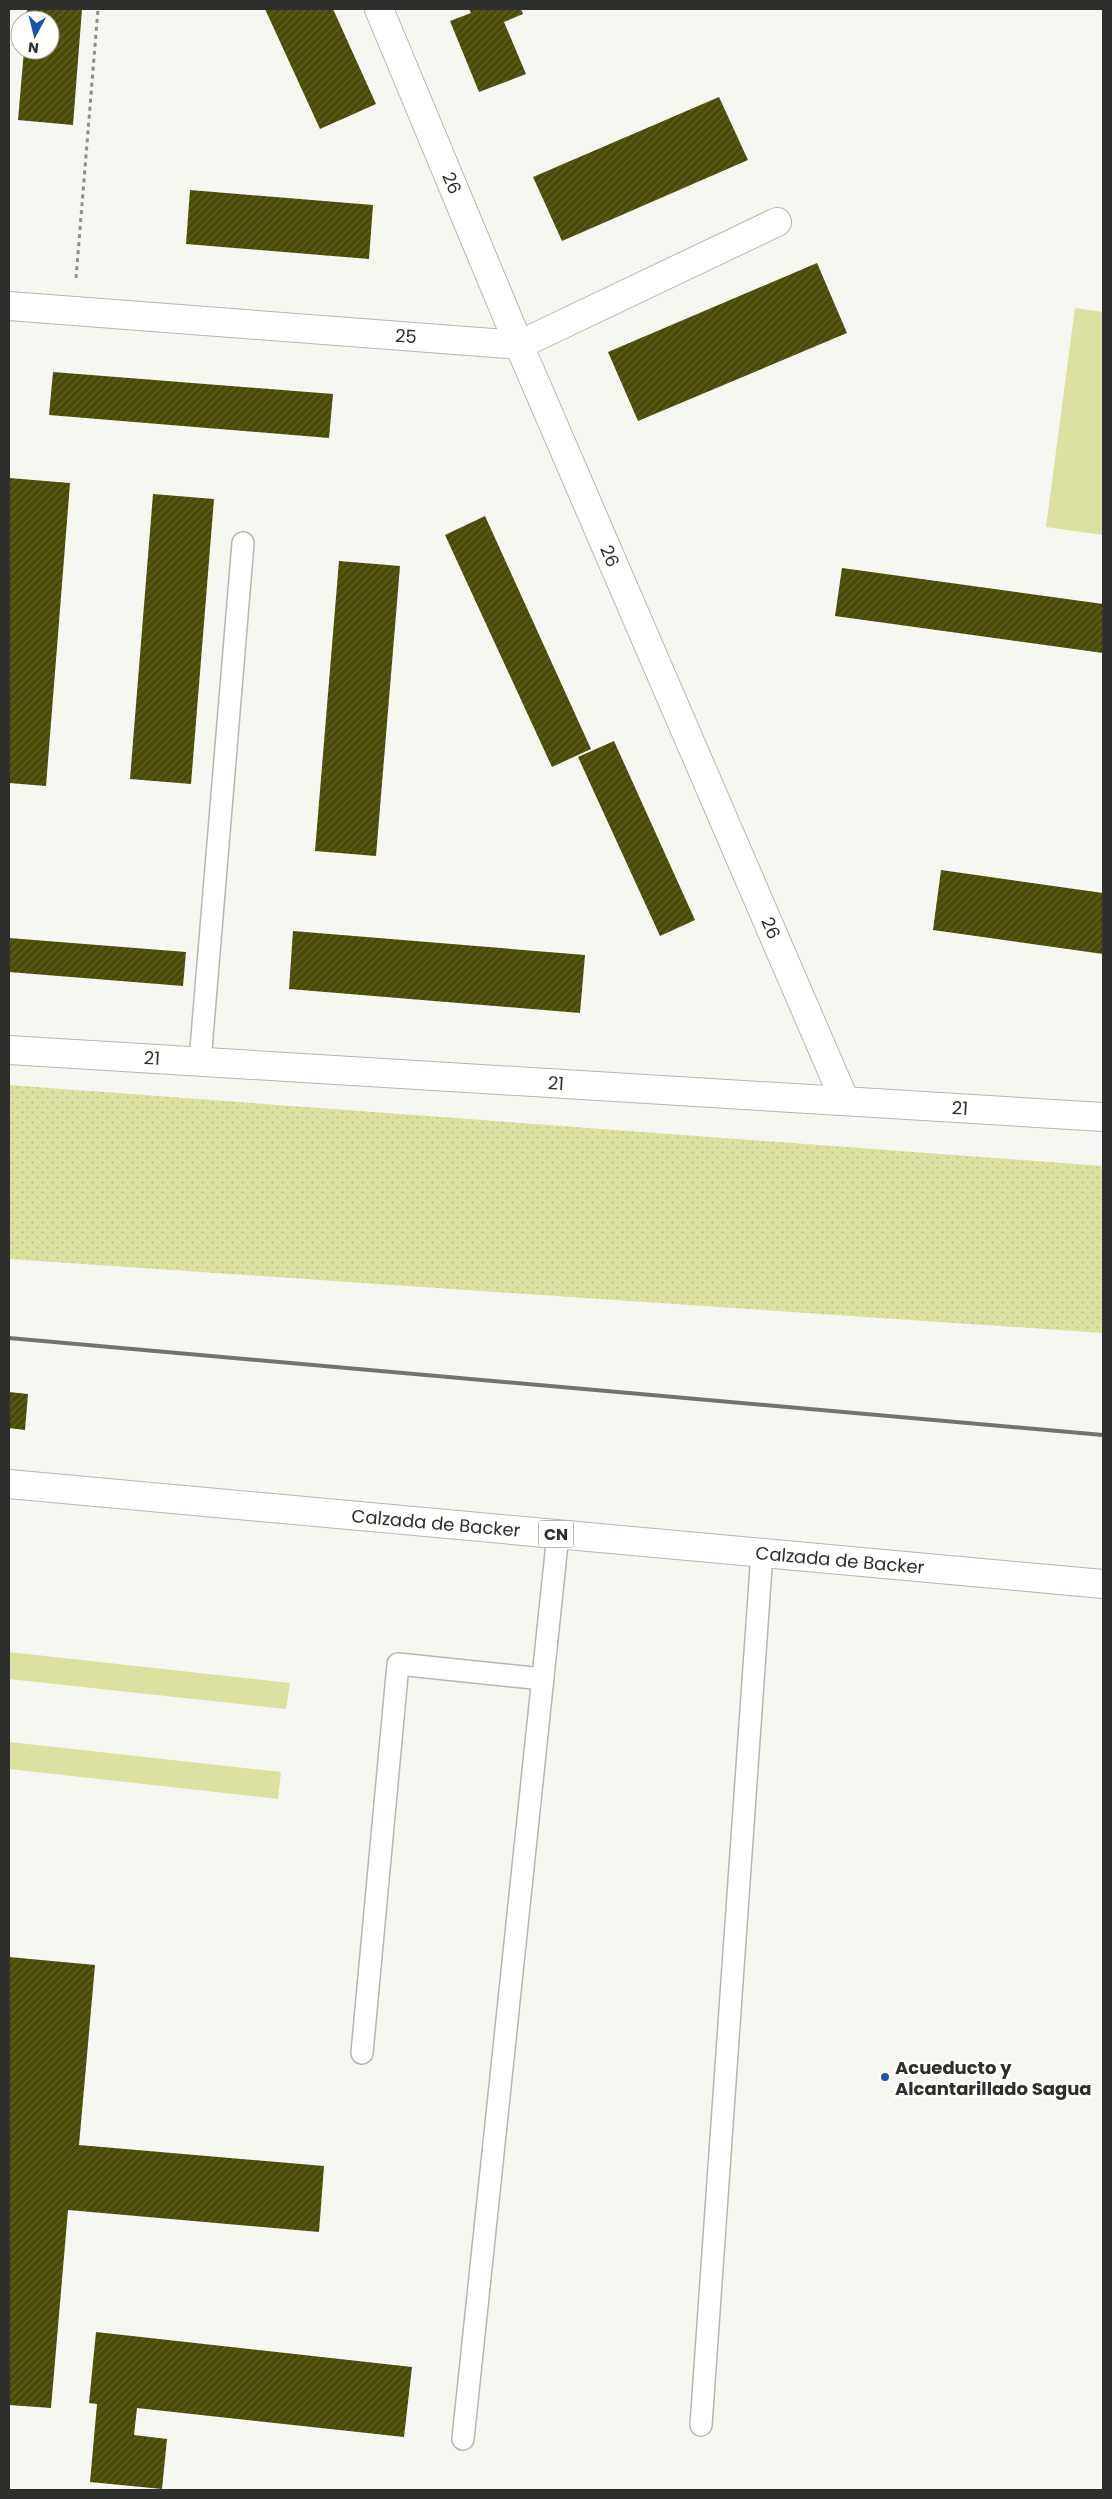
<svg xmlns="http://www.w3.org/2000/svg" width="1112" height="2499" font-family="Poppins,sans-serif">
  <defs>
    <pattern id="garden-dots" width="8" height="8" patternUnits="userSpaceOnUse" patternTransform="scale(1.25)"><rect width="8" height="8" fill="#dce0a0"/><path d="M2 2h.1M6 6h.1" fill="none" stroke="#bdc08a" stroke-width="1.8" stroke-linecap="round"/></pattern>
    <pattern id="building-hatch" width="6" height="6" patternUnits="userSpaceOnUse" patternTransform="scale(1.25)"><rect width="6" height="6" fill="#494a05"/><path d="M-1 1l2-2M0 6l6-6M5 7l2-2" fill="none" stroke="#61622a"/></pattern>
  </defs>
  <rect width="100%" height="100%" fill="#f6f7f0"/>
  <g fill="#dce0a0">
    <polygon points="1075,308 1103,312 1103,535 1046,527"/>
    <polygon points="9,1652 290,1683 286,1709 9,1679"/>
    <polygon points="9,1742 281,1772 278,1799 9,1769"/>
  </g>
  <polygon fill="url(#garden-dots)" points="9,1085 1103,1166 1103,1333 9,1259"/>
  <g fill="url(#building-hatch)">
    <polygon points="27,9 82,9 73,125 18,120 24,50 50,50 50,20 26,20"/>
    <polygon points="265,9 333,9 376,104 320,129"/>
    <polygon points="469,9 521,9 523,14 504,22 526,74 479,92 450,21 471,13"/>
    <polygon points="719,97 748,160 562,241 533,177"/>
    <polygon points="190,190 373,205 369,259 186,244"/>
    <polygon points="817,263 847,333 638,421 608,352"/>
    <polygon points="53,372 333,394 329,438 49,415"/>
    <polygon points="9,478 70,483 46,786 9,783"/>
    <polygon points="153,494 214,499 191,784 130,779"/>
    <polygon points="485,516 591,749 552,767 445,535"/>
    <polygon points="339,561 400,566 376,856 315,851"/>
    <polygon points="842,568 1103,604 1103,653 835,616"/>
    <polygon points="614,741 695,920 660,936 578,757"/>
    <polygon points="941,870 1103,893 1103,954 933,930"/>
    <polygon points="293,931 585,955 580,1013 289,989"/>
    <polygon points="9,938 186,952 183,986 9,972"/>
    <polygon points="9,1392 28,1394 25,1430 9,1428"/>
    <polygon points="9,1957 95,1965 79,2145 324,2166 319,2232 68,2210 51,2408 9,2405"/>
    <polygon points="96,2332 412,2367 404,2437 137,2408 134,2435 167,2439 162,2489 90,2482 97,2404 89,2403"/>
  </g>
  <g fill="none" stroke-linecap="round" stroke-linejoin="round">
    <defs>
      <g id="lane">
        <polyline points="200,1061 243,543"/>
        <polyline points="362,2053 398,1664 543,1679"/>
        <polyline points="701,2425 762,1553"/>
        <polyline points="463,2439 558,1534"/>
      </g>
      <g id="street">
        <polyline points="379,9 519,345 845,1101"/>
        <polyline points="9,306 519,345 777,222"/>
        <polyline points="9,1050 1103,1117"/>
      </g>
      <polyline id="primary" points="9,1484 1103,1584"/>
    </defs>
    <use href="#lane" stroke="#b7b7b1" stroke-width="24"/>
    <use href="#street" stroke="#b7b7b1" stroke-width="30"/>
    <use href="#primary" stroke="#b7b7b1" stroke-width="30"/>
    <polyline stroke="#8f8f8b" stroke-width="3" stroke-dasharray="4 4" stroke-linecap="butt" points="76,278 98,9"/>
    <use href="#lane" stroke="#fff" stroke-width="21"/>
    <use href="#street" stroke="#fff" stroke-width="28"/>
    <use href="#primary" stroke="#fff" stroke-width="28"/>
    <polyline stroke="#72736f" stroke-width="4" points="9,1338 1103,1435"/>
  </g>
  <circle fill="#1457a7" stroke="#fffffe" stroke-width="2" cx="885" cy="2077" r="5"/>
  <g text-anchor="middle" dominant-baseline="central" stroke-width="5" stroke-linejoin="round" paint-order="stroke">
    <rect fill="#fffffe" stroke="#6d6d6b" stroke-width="1" x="538.5" y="1520.5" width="35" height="27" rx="4"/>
    <g font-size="16" font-weight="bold" fill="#2e2e2c">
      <text x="556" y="1534">CN</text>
    </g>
    <g font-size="18" fill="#2e2e2c" stroke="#fffffe">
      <text transform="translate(452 183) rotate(67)">26</text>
      <text transform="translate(406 336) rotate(4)">25</text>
      <text transform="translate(610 556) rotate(67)">26</text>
      <text transform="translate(771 928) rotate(67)">26</text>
      <text transform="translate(152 1058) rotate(3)">21</text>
      <text transform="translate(556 1083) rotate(4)">21</text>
      <text transform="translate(960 1108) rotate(3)">21</text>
      <text transform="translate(436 1523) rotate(5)">Calzada de Backer</text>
      <text transform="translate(840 1560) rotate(5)">Calzada de Backer</text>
    </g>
    <g font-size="18" font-weight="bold" fill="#2e2e2c" stroke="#fffffe" text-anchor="start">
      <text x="895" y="2067">Acueducto y<tspan x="895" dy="21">Alcantarillado Sagua</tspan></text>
    </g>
  </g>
  <rect width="1112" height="2499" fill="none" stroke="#2e2e2c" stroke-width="20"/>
  <g transform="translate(35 35) rotate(187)"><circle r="24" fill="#fffffe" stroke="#ababaa"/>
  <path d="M0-4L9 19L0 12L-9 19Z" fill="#1457a7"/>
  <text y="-8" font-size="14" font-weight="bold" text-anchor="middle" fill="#2e2e2c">N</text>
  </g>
</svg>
